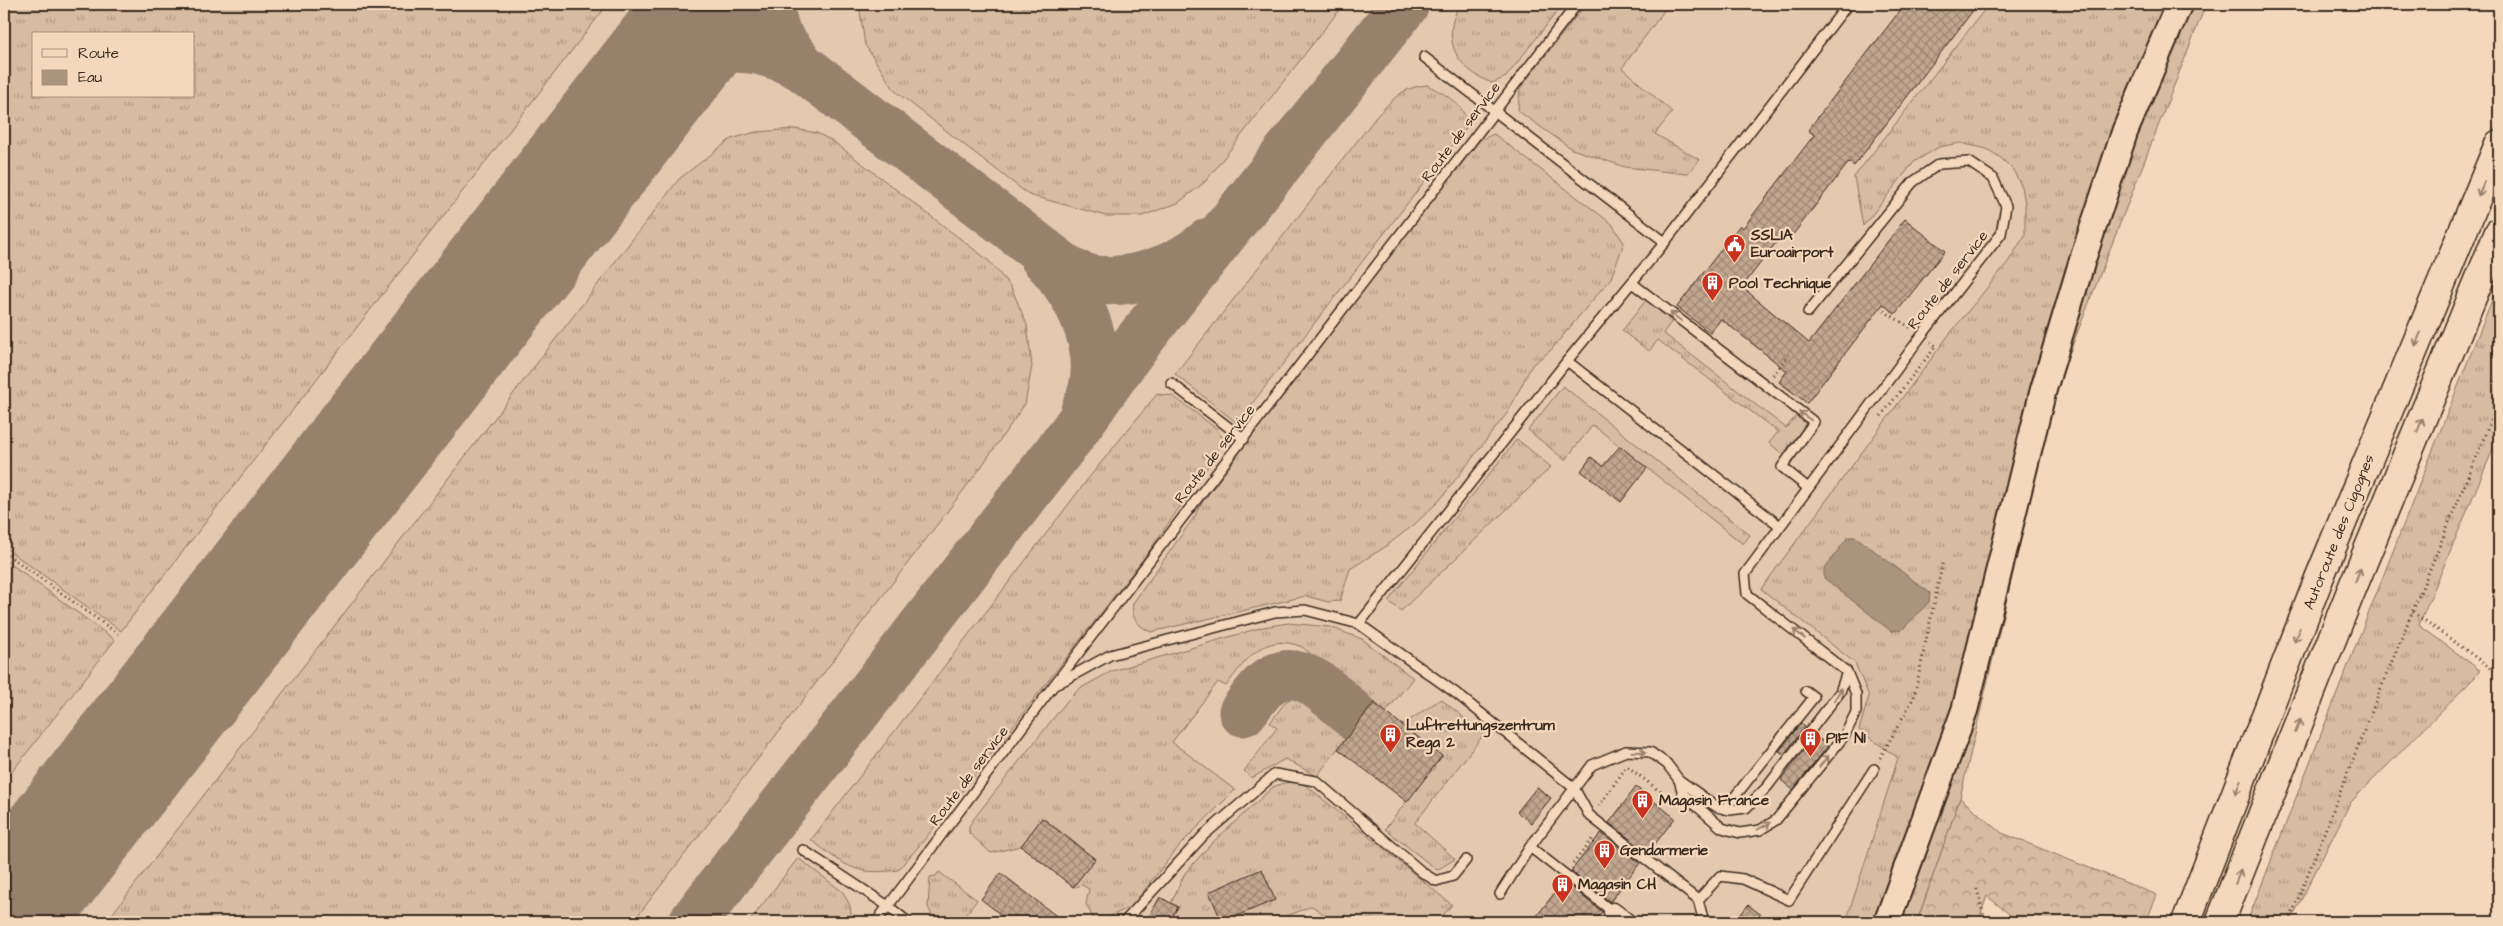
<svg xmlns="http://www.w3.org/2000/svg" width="2503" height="926" font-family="'Architects Daughter',sans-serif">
  <defs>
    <pattern id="grass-tufts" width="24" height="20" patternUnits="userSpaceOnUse" patternTransform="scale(1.25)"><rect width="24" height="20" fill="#d7bca2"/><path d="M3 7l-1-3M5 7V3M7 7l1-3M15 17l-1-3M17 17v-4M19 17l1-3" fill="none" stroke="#b09983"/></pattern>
    <pattern id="forest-crowns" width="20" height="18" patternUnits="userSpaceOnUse" patternTransform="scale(1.25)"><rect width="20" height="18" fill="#d7bca2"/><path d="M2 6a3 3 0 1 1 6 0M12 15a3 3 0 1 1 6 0" fill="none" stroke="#b09983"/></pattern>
    <pattern id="building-cross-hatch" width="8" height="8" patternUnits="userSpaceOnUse" patternTransform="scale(1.25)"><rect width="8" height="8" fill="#c1a790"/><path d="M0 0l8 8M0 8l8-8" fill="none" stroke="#9e8875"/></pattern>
  </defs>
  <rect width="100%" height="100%" fill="#f5d8bb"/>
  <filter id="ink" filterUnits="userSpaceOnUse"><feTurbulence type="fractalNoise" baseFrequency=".02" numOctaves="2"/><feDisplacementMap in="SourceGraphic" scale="10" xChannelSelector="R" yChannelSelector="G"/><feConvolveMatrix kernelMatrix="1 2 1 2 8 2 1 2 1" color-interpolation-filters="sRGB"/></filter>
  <g filter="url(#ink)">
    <path fill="#e5c9ae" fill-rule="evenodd" d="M4 4H2156L2077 192 1846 922H4ZM34 34H194V96H34Z"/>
    <g fill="url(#grass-tufts)" stroke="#897360" fill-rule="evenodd">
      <path d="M4 4H608L121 631 4 547ZM34 34H194V96H34Z"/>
      <polygon points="859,4 1344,4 1205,182 1178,203 1142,216 1106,216 1029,195 895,91 865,45"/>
      <path d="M1460 4H1563L1506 77 1492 83C1456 69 1440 39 1460 4Z"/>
      <polygon points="1586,4 1669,4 1622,68 1672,112 1655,134 1700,160 1687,174 1625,167 1572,149 1518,111 1520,88"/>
      <polygon points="1989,4 2206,4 2058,382 1960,798 1917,922 1846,922 1898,758 1859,730 1869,696 1855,663 1761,589 1948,336 2008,262 2025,235 2025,203 2022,187 2013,170 2001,158 1987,149 1960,143 1939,147 1914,162 1863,226 1854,177"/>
      <path d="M1427 85C1445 94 1469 106 1466 128L1237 423 1175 374 1376 117C1393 99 1402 87 1427 85Z"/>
      <polygon points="795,129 817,133 834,142 988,260 1011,287 1027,325 1032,366 1025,404 979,470 633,922 106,922 679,179 731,139 756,132"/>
      <path d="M1494 134 1612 224 1624 243 1611 278 1551 350 1532 365 1508 412 1439 501 1415 524 1385 547 1350 569 1340 601 1328 602 1306 596 1151 632C1137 625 1131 619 1133 603L1195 516 1199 507 1300 371 1480 140Z"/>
      <polygon points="2499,282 2499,435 2419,625 2481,671 2350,803 2290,922 2247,922"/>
      <polygon points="1646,300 1672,321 1663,333 1786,428 1796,416 1806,424 1783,454 1769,443 1778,432 1658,340 1649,351 1622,331"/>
      <polygon points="1563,386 1750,535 1743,544 1593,425 1565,460 1528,430"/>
      <path d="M1157 394 1173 396 1217 429 1224 441 1214 458 1147 554 925 839 898 870C853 876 845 865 811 840L1091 475Z"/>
      <polygon points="1517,439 1551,467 1401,611 1388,601"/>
      <polygon points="4,559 115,640 4,782"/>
      <path d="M1288 623 1330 627 1362 639 1413 678 1386 712 1302 647C1264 631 1246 660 1226 686L1218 682 1172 742 1235 790 1180 845 1131 907 1099 921 1093 918 1086 904 1089 889 1082 885 1073 887 1095 859 1043 818 1021 846 991 853 969 833V826L975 817 1067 701 1079 689 1112 671 1263 627Z"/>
      <polygon points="1292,698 1298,700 1346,738 1317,776 1285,759 1252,778 1244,771 1277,728 1270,723 1286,701"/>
      <polygon points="1441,699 1484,734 1415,823 1455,859 1437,870 1385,829 1442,756 1402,725"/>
      <polygon points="1296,782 1307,786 1452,905 1437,922 1335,922 1312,906 1272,922 1169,922 1178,907 1171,903 1185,873 1211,844 1273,787 1283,783"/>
      <polygon points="798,858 843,892 850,906 852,922 749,922"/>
      <polygon points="939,872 977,900 960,922 935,922 928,907 930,877 936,876"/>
    </g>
    <polygon fill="url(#forest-crowns)" stroke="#897360" points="1960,798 2002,833 2157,895 2146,922 2019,922 1987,896 1978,922 1917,922"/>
    <polygon fill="#ab947d" stroke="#7e6a57" points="1848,537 1856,537 1930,593 1929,602 1902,630 1891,631 1824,578 1824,569"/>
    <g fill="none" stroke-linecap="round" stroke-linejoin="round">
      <g stroke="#98816c" stroke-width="49">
        <polyline points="768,4 777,35 802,67"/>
        <path d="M643 93C696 49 737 32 802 67L1070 272C1078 275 1088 279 1096 280 1136 284 1178 268 1209 242"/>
        <path d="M1044 257C1081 295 1112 358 1085 410"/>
        <path d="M1243 712C1252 701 1262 684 1275 678 1306 663 1339 703 1360 721"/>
        <polyline points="693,922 1069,438 1132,349 1405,4"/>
      </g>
      <polyline stroke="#98816c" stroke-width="122" points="4,917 712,4"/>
    </g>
    <g fill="url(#building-cross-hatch)" stroke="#3b2a1e">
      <polygon points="1905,4 1978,4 1854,166 1849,162 1791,237 1785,231 1742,287 1809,343 1905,219 1945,251 1895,314 1883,304 1807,403 1779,382 1787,371 1721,319 1710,333 1677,307 1740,225 1743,228 1814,135 1808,130"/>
      <polygon points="1620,446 1647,468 1621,502 1581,471 1591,457 1603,466"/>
      <polygon points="1374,703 1442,756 1407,802 1338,749"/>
      <polygon points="1801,723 1805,727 1784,754 1779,751"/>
      <polygon points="1815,735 1828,746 1793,790 1781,780"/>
      <polygon points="1537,787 1551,798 1531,823 1517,812"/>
      <polygon points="1636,787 1675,818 1648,853 1609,823"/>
      <polygon points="1042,818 1095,859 1073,887 1021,846"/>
      <polygon points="1601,833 1640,863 1610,902 1571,871"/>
      <polygon points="1262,869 1275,900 1222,922 1209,892"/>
      <polygon points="1001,873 1064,922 1010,922 981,899"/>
      <polygon points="1564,881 1602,912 1594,922 1532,922"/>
      <polygon points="1160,897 1178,907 1169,922 1146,922"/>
      <polygon points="1748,905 1771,922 1735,922"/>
    </g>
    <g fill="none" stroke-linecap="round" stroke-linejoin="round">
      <defs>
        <g id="lane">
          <polyline points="1424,57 1665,242"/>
          <polyline points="1632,283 1814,422 1782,467 1808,488"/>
          <polyline points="1567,361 1780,526"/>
          <polyline points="1171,383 1244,439"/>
          <polyline points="1359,624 1567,361 1665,242 1848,4"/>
          <polyline points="1057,684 1110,655 1275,612 1305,610 1359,624 1457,694 1574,788 1589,815 1698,900 1704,922"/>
          <polyline points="1679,780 1717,807 1730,810 1746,808 1767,787 1840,692 1847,672"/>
          <polyline points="1725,809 1814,697 1806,691"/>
          <polyline points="803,850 888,906 908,922"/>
          <polyline points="1500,894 1530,847"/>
          <polyline points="1698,900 1720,876 1743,879 1789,900 1874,769"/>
          <polyline points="1613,912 1530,847 1592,765 1626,751 1650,752 1667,764 1679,780 1683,794 1722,828 1740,833 1760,830 1776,820 1845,735 1856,712 1856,694 1847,672 1747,594 1745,574 1922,335 2001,234 2006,206 1993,178 1969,162 1939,164 1913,182 1808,312"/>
          <polyline points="876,922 1054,685 1577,4"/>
          <polyline points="1124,922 1204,835 1275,774 1316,781 1423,873 1436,881 1453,876 1466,860"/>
        </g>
        <polyline id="street" points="1613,912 1626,922"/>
        <polyline id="secondary" points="1887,922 1965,709 2043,391 2083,258 2125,131 2179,4"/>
        <g id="highway">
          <polyline points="2186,922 2318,581 2499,144"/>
          <polyline points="2220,922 2349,596 2499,232"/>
        </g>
      </defs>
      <use href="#lane" stroke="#3b2a1e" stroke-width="12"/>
      <use href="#street" stroke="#3b2a1e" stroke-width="21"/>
      <use href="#secondary" stroke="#3b2a1e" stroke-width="29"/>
      <use href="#highway" stroke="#3b2a1e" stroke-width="31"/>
      <g stroke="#3b2a1e" stroke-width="3" stroke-dasharray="1 4" stroke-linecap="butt">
        <polyline points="1884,311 1911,328"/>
        <polyline points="1773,375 1789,355"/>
        <polyline points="1881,416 1936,346 1931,342"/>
        <polyline points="4,552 118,634"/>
        <polyline points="2413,612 2499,674"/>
        <polyline points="1880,758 1914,697 1943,561"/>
        <polyline points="1599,806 1627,766 1671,800"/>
        <polyline points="1573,864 1594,837"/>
        <polyline points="1977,889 1985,922"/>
        <polyline points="2289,922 2383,683 2499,401"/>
      </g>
      <use href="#lane" stroke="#f5d8bb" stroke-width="9"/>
      <use href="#street" stroke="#f5d8bb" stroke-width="18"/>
      <use href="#secondary" stroke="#f5d8bb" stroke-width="25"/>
      <use href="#highway" stroke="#f5d8bb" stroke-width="28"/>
    </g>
    <defs><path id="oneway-shaft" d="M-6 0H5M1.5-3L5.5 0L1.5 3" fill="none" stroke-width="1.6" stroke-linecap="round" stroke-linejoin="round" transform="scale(1.25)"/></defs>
    <g stroke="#98816c">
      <use href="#oneway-shaft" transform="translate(2481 189) rotate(113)"/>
      <use href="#oneway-shaft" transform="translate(1676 317) rotate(-143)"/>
      <use href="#oneway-shaft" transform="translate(2418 339) rotate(113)"/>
      <use href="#oneway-shaft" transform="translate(1805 416) rotate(-145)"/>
      <use href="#oneway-shaft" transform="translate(2420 425) rotate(-68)"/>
      <use href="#oneway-shaft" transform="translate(2358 575) rotate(-68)"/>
      <use href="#oneway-shaft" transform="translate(1799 634) rotate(-142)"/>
      <use href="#oneway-shaft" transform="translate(2297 635) rotate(111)"/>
      <use href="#oneway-shaft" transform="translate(1838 694) rotate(-58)"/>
      <use href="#oneway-shaft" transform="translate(2298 726) rotate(-68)"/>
      <use href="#oneway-shaft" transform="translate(1639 752) rotate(1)"/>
      <use href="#oneway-shaft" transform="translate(1824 761) rotate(-51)"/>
      <use href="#oneway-shaft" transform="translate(2238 787) rotate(111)"/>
      <use href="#oneway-shaft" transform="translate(1764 826) rotate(-28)"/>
      <use href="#oneway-shaft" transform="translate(2238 877) rotate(-68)"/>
    </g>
  </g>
  <defs>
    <symbol id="civic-pin" viewBox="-11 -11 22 30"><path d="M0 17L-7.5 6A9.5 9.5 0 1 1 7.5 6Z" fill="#c8321e" stroke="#f5d8bb"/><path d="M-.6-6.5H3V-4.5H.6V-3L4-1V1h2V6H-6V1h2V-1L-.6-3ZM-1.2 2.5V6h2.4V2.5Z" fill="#fff"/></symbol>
    <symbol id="building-pin" viewBox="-11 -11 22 30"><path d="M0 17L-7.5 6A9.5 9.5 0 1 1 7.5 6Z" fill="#c8321e" stroke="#f5d8bb"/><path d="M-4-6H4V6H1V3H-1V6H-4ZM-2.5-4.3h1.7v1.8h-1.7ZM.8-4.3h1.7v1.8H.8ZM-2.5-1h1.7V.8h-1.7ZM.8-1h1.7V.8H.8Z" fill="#fff"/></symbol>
  </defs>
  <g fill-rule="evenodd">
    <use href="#civic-pin" x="1722" y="232" width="25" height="34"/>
    <use href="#building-pin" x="1700" y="270" width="25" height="34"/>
    <use href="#building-pin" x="1378" y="722" width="25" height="34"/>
    <use href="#building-pin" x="1798" y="726" width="25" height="34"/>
    <use href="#building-pin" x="1630" y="788" width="25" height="34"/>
    <use href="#building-pin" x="1592" y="838" width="25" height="34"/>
    <use href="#building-pin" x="1550" y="872" width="25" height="34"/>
  </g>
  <g text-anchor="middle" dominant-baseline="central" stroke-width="4.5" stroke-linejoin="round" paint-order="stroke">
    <g font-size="15" fill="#3b2a1e" stroke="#f5d8bb">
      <text transform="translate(1461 132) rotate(-53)">Route de service</text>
      <text transform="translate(1948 280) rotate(-52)">Route de service</text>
      <text transform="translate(1215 454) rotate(-52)">Route de service</text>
      <text transform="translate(2339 532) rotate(-68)">Autoroute des Cigognes</text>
      <text transform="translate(969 776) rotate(-53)">Route de service</text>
    </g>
    <g font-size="15" font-weight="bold" fill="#3b2a1e" stroke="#f5d8bb" text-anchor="start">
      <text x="1751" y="235">SSLIA<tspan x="1751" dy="17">Euroairport</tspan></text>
      <text x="1729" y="283">Pool Technique</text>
      <text x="1406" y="725">Luftrettungszentrum<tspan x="1406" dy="17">Rega 2</tspan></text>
      <text x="1826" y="738">PIF N1</text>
      <text x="1659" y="800">Magasin France</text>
      <text x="1620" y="850">Gendarmerie</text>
      <text x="1578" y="884">Magasin CH</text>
    </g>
  </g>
  <rect width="2503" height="926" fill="none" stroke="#f5d8bb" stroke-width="20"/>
  <rect x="10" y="10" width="2483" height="906" fill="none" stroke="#3b2a1e" stroke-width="2" filter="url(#ink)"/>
  <rect x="32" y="32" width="162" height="65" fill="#f5d8bb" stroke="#ab927c"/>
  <rect x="42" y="49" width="25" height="8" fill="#f5d8bb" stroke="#ab927c"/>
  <text x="78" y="58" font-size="15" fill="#3b2a1e">Route</text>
  <rect x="42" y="70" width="25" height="15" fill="#ab947d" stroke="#ab927c"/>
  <text x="78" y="82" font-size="15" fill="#3b2a1e">Eau</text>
</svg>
